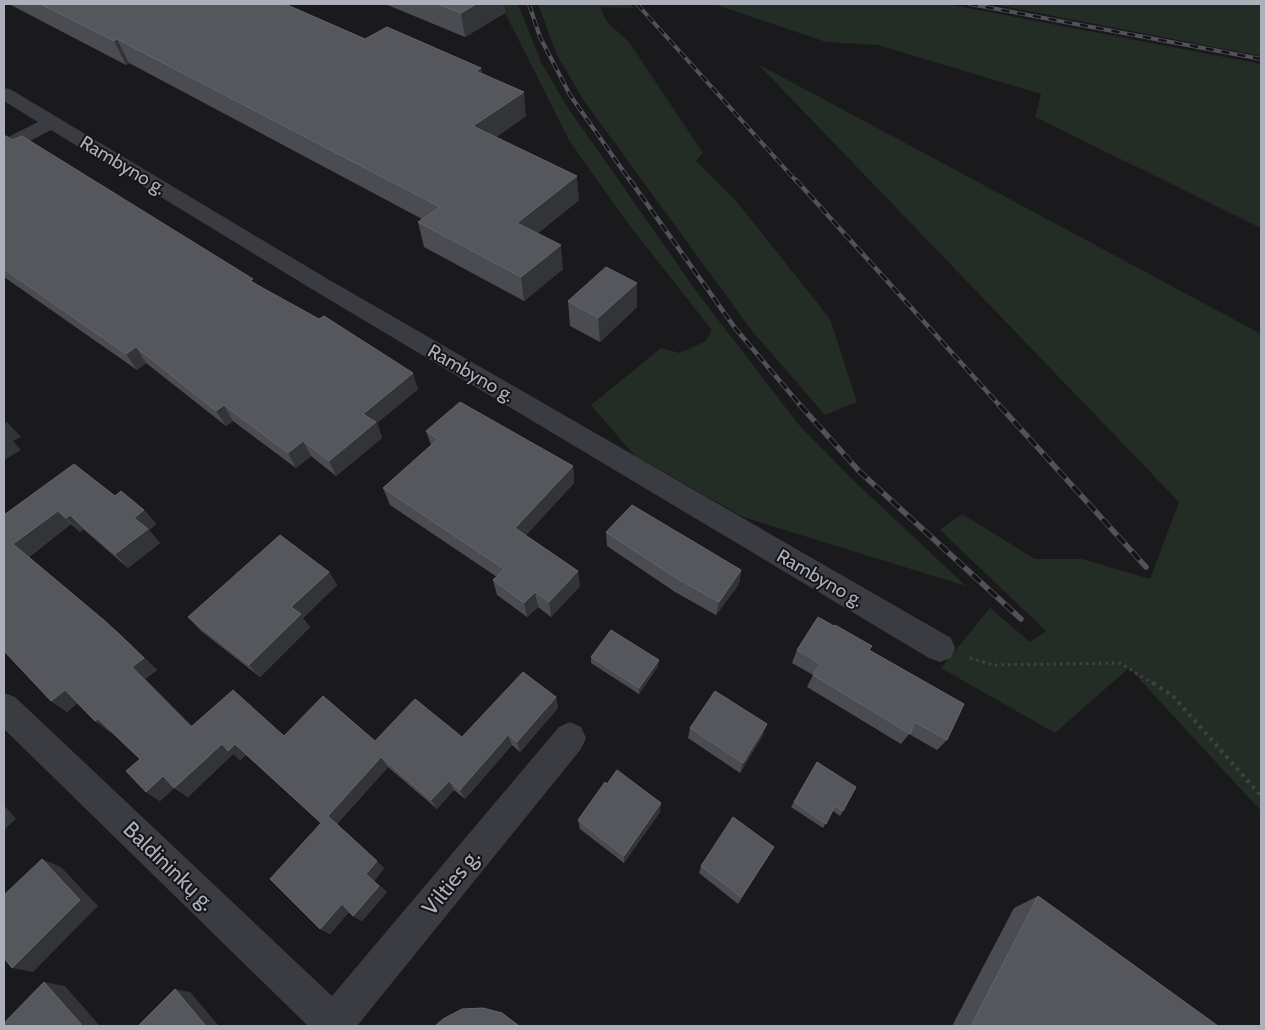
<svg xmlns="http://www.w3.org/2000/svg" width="1265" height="1030" font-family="Cabin,sans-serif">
  <rect width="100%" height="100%" fill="#1a1a1c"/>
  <g fill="#242c26">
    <polygon points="486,4 518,4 541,62 566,105 699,295 799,425 856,483 966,586 743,517 634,455 591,405 661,348 680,353 706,341 712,330 626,221 569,140 505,13"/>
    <polygon points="538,4 629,4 634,8 600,7 607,22 629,42 703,153 696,161 737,202 830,319 857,402 825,415 752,331 582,98 556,53"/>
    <polygon points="714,4 947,4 1261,64 1261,228 1035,117 1041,94 878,45 826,42"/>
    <polygon points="992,4 1261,4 1261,56"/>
    <polygon points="758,64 1261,334 1261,811 1129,668 1055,733 941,668 990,608 1030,642 1046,631 940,530 962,514 1035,559 1082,559 1150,579 1179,502"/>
  </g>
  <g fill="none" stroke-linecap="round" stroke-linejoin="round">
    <polyline stroke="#414248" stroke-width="3" stroke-dasharray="2.5 4" stroke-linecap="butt" points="970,658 993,665 1120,663 1155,685"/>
    <polyline stroke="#414248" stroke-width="4" stroke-dasharray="3 5" stroke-linecap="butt" points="1153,683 1173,696 1261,796"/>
    <g fill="#3b3c41" fill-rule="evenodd">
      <polygon points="4,88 10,89 326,278 951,638 955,648 951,658 940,662 929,658 310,288 51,130 11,151 4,153 4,139 38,122 4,101"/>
      <polygon points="4,693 15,697 332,996 559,727 570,722 581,727 586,738 581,749 357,1026 308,1026 4,729"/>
    </g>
    <defs>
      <g id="rail-far2">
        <polyline points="529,4 540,37 570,95 631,182"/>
        <polyline points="637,4 797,182"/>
        <polyline points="970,4 1261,59"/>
      </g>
      <g id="rail-far1">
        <polyline points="630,180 735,328 801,406"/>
        <polyline points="796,180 1000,406"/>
      </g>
      <g id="rail">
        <polyline points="800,405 859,471 1021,619"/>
        <polyline points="999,405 1146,567"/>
      </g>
    </defs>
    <use href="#rail-far2" stroke="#52535a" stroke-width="4"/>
    <use href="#rail-far1" stroke="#52535a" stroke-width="4.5"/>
    <use href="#rail" stroke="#52535a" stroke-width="5.5"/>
    <use href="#rail-far2" stroke="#151517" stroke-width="2.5" stroke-dasharray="8" stroke-linecap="butt"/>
    <use href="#rail-far1" stroke="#151517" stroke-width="3" stroke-dasharray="9" stroke-linecap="butt"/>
    <use href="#rail" stroke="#151517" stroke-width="4" stroke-dasharray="11" stroke-linecap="butt"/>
  </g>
  <g fill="#4b4c51">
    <polygon points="9,4 285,4 365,39 481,68 482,74 526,116 496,137 579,200 538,233 563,269 524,301 424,247 418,222 422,219 129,63 126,65"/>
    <polygon points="385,4 504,4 505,13 465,37"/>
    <polygon points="4,135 255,283 418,389 377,423 382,438 336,476 311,456 296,468 233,421 226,426 146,363 137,370 4,277"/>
    <polygon points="568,301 637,307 600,342 570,326"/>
    <polygon points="426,431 573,466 574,483 526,535 580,586 551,617 538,607 527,617 497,595 493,580 497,577 390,505 383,488 431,445"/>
    <polygon points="115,496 144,510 156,524 149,530 160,543 128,568 83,529 80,532 71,524 29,557 119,633 157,670 145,679 192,726 284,736 375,741 462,737 556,697 558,708 520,752 512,745 465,799 454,790 437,809 388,767 337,824 384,868 374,881 387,892 362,921 353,916 349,912 330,934 320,929 321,823 246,755 240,760 233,754 188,797 174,788 160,801 146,792 140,759 111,731 110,732 95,721 77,703 67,712 51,701 4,515"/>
    <polygon points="606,532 741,570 739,584 716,615 675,592 607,546"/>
    <polygon points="329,572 337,585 303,618 310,627 260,677 200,630 188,617"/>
    <polygon points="797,650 869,650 947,740 937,750 909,734 901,744 807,687 813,675 792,663"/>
    <polygon points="591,657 658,666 639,694 591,663"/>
    <polygon points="690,728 763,735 740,773 688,738"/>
    <polygon points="817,762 843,811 840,816 833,811 823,828 791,807"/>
    <polygon points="607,784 660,812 624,863 580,829 578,820"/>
    <polygon points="769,855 738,904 699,873 701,866"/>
    <polygon points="1038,896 1218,1026 952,1026 1014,908"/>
  </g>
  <g fill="#333437">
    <polygon points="476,4 504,4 505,13 465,37 461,13"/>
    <polygon points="117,39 129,63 126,65 114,41"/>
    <polygon points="481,68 484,92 476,71"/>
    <polygon points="524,92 526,116 477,150 473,126"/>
    <polygon points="577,176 579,200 520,247 517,223"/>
    <polygon points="561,245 563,269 524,301 521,277"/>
    <polygon points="637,283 637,307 600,342 598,318"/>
    <polygon points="136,347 146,363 137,370 126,354"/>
    <polygon points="413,373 418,389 377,423 382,438 336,476 329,461 363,414"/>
    <polygon points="224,405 233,421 226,426 216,411"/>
    <polygon points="7,422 21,437 13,441 21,450 4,460 4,424"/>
    <polygon points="303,441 311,456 296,468 288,453"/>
    <polygon points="573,466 574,483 518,544 515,528"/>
    <polygon points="144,510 156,524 149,530 160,543 128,568 115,554 134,518"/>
    <polygon points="58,511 71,524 28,557 13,544"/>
    <polygon points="70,515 83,529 80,532 66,518"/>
    <polygon points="741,570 739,584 716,615 719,602"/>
    <polygon points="578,571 580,586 551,617 549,602"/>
    <polygon points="329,572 337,585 303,618 310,627 260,677 249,665 291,607"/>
    <polygon points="535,592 538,607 527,617 524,603"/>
    <polygon points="105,621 157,670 145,679 203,738 191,727 132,667"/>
    <polygon points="659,660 658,666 639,694 639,688"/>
    <polygon points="65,690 80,701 67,712 51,701"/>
    <polygon points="556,697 558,708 520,752 517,742"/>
    <polygon points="98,719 113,729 110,732 95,721"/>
    <polygon points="767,724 763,735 740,773 743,763"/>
    <polygon points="508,735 512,745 465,799 460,790"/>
    <polygon points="222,744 235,744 246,754 240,760 233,754 188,797 174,788"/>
    <polygon points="381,757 388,767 337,824 384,868 374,881 387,892 362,921 353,916 366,874 328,816"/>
    <polygon points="163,776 176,786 160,801 146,792"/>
    <polygon points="449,781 454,790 437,809 431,800"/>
    <polygon points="661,803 660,812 624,863 624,856"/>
    <polygon points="4,805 16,819 4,830"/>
    <polygon points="42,859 61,867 98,906 33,972 12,968"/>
    <polygon points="342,904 351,910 330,934 320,929"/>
    <polygon points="44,982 65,986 100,1026 79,1026"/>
    <polygon points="175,989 190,992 219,1026 206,1026"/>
    <polygon points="502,1013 508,1017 520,1026 519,1026"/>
  </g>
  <g fill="#56575c" stroke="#64656b">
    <polygon points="41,4 285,4 365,39 387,27 481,68 476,71 524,92 473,126 577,176 517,223 561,245 521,277 418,222 440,207 117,39 114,41"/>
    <polygon points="438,4 476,4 461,13"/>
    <polygon points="4,135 12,140 22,136 253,279 250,281 319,319 324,316 413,373 363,414 376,422 329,461 303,441 288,453 224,405 216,411 136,347 126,354 4,269"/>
    <polygon points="606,267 637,283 598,318 568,301"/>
    <polygon points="460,402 573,466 515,528 578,571 549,602 535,592 524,603 493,580 504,569 383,488 438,439 426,431"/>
    <polygon points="74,464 115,496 121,491 144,510 134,518 148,529 115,554 70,515 66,518 58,511 13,544 105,621 144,658 132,667 191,727 233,690 284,736 323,696 375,741 415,699 462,737 523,672 556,697 517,742 508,735 460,790 449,781 431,800 381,757 328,816 377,861 366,874 379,886 353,916 342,904 320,929 270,879 321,823 235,744 228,751 222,744 174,788 163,776 146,792 126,771 140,759 98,719 95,721 65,690 51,701 4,651 4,515"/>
    <polygon points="632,505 741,570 719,602 676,578 606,532"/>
    <polygon points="280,535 329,572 291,607 301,614 249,665 188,617"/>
    <polygon points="818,617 834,626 835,625 872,646 869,650 964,704 947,740 915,722 910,734 813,675 820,664 797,650"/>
    <polygon points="611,630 659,660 639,688 591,657"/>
    <polygon points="715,691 767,724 743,763 690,728"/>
    <polygon points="817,762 856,787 843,811 835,806 826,824 794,802"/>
    <polygon points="617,770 661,803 624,856 578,820 605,782 607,784"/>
    <polygon points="733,817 774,847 741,897 701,866"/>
    <polygon points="42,859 80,900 12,968 4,958 4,895"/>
    <polygon points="1038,896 1218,1026 971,1026"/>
    <polygon points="44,982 81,1024 79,1026 4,1026 4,1023"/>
    <polygon points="175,989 206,1026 138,1026"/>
    <polygon points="483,1008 502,1013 519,1026 435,1026 443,1019 462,1009"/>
  </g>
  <g text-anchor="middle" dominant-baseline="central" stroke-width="4" stroke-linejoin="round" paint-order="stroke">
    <g font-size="19" fill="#adb0bb" stroke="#151517">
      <text transform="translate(123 165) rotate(31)">Rambyno g.</text>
      <text transform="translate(471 373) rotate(30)">Rambyno g.</text>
      <text transform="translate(820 578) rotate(30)">Rambyno g.</text>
    </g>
    <g font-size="22" fill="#adb0bb" stroke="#151517">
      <text transform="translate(169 866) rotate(44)">Baldininkų g.</text>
      <text transform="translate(451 882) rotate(-51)">Vilties g.</text>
    </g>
  </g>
  <rect width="1265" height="1030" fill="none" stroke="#adb0bb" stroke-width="10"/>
</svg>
